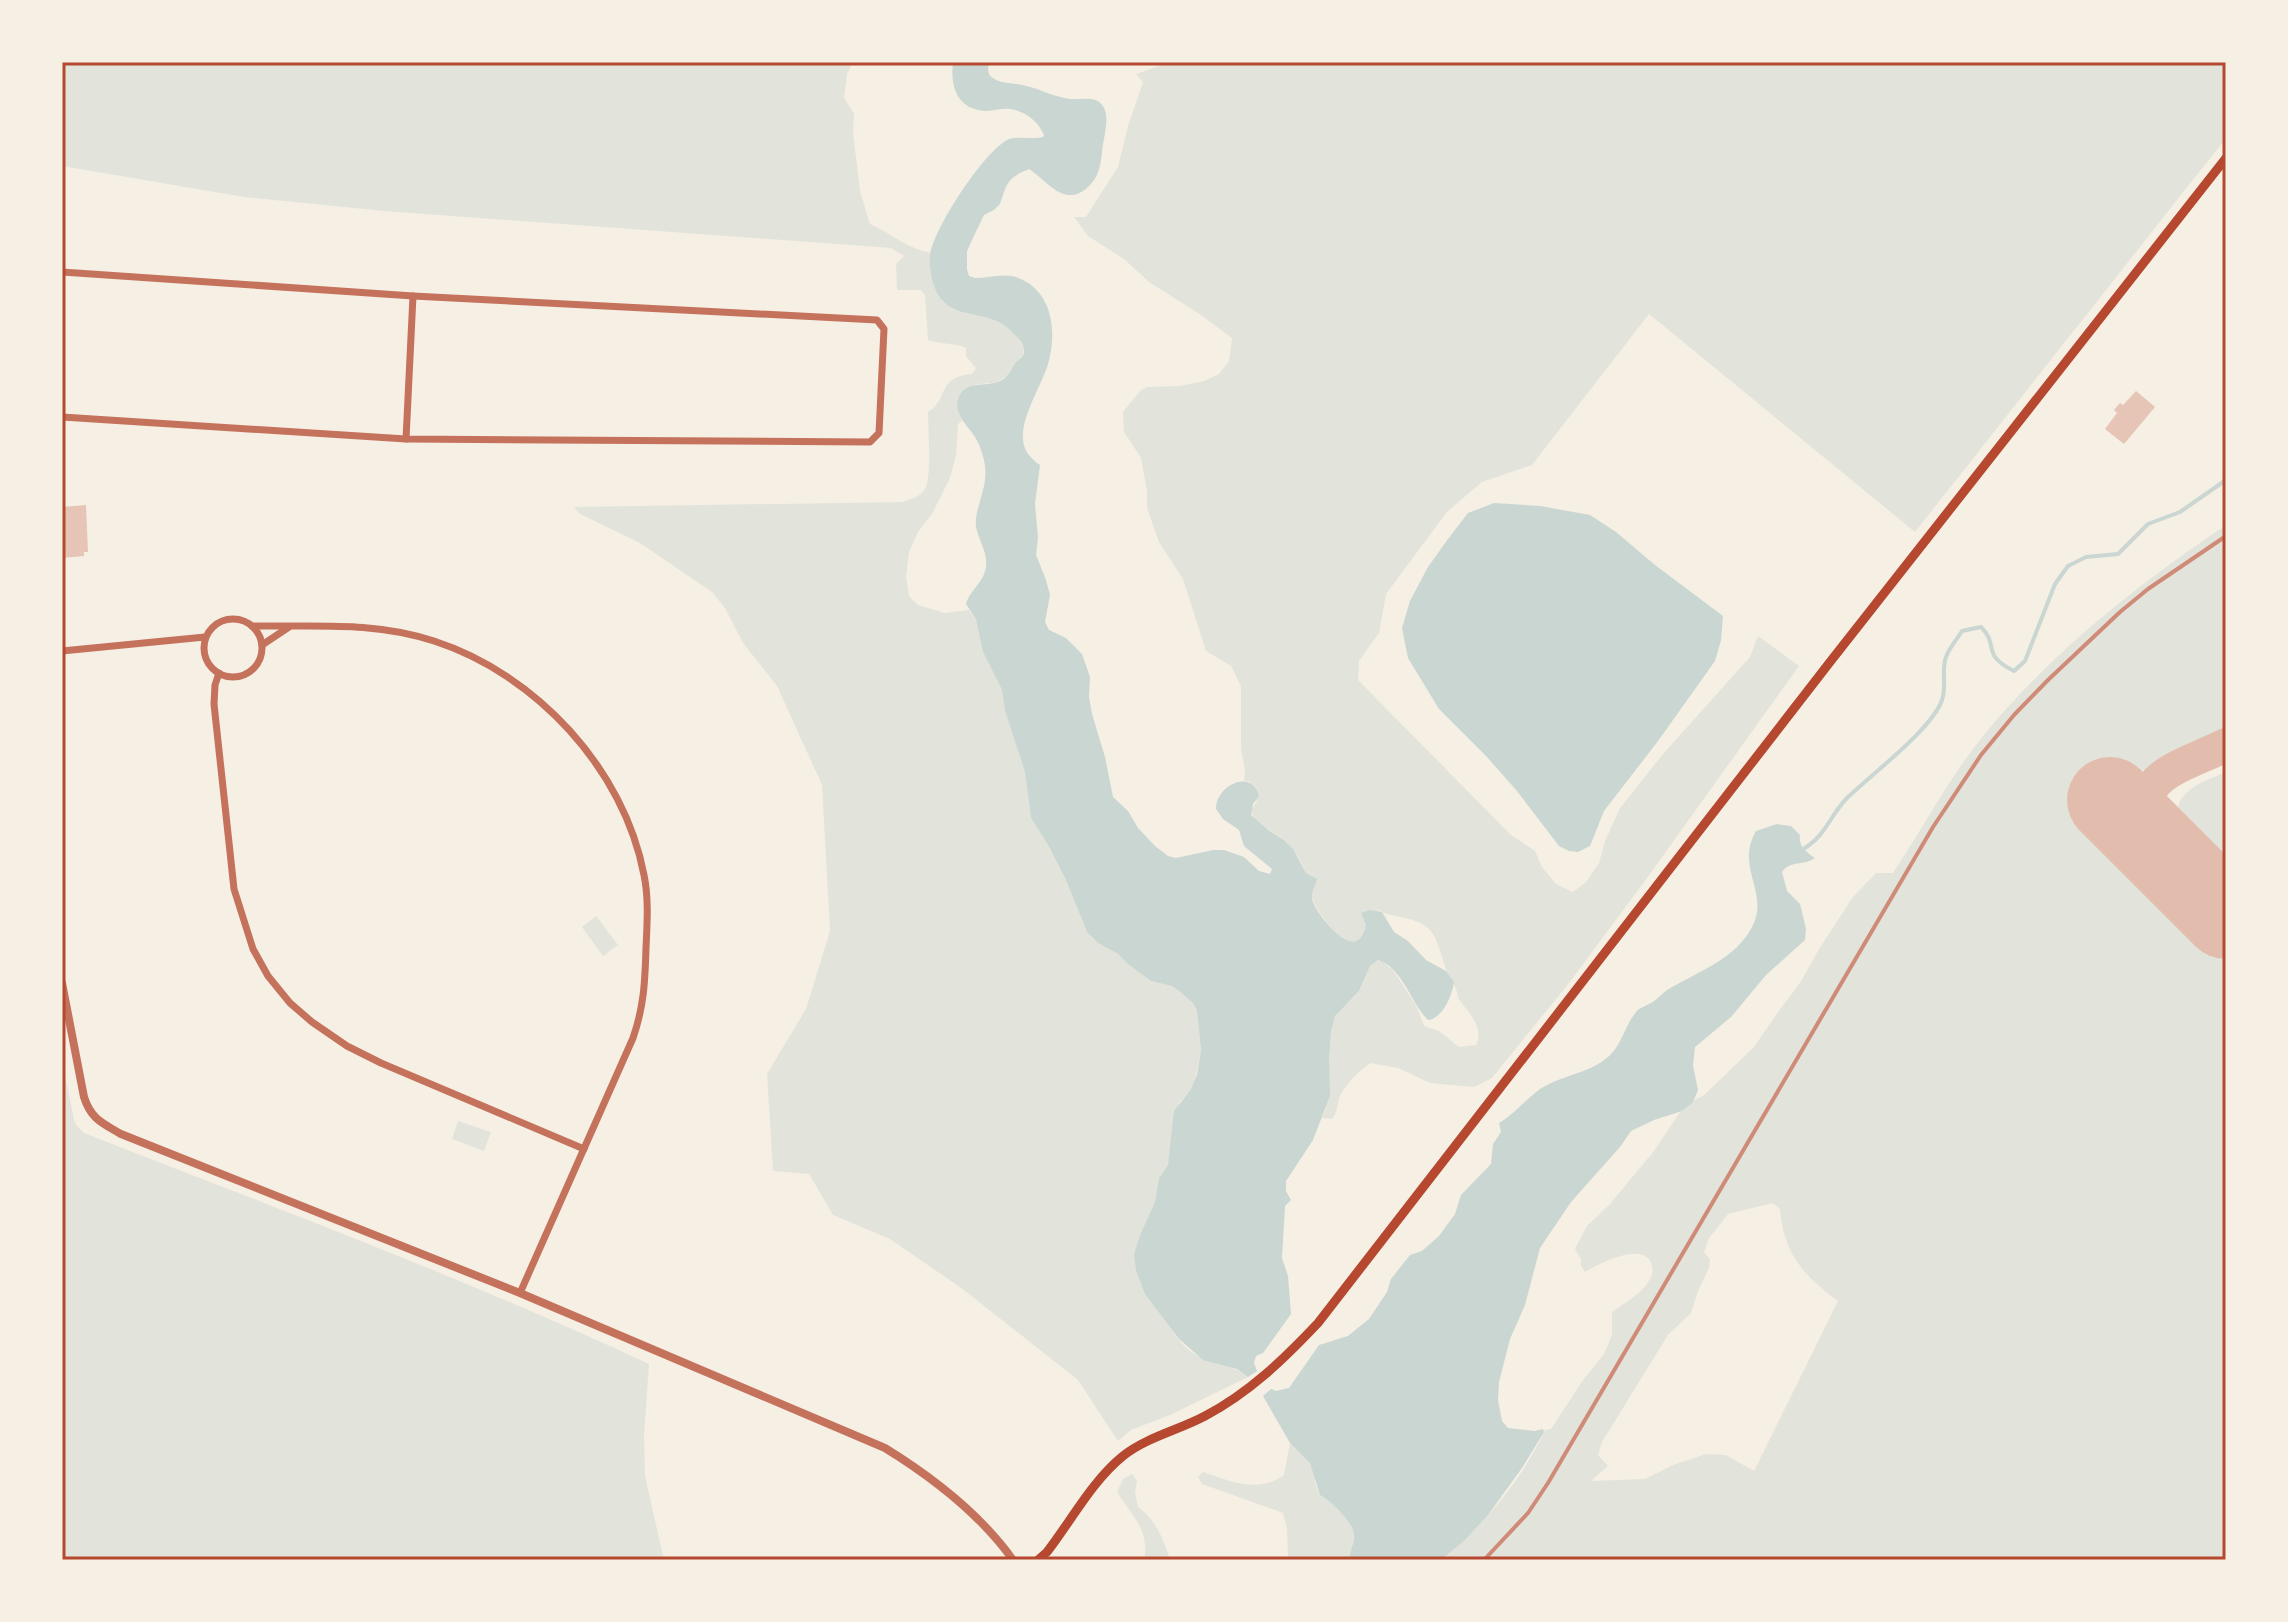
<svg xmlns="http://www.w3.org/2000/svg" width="2288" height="1622" font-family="'Open Sans',sans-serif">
  <rect width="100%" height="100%" fill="#f6efe4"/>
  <g fill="#e2e4dc" fill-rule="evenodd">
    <path d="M62 62H853L847 74 844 98 854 114 853 132 860 191 870 224C891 233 908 249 931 253L933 280 943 302 965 313 993 319 1001 323 1016 335 1024 348 1023 354 1007 376 995 383 977 384 960 395 958 400V411L962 421 958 424 956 455 950 478 932 514 918 532 909 552 906 577 909 596 918 605 945 613 969 610 976 619 979 628 983 652 1002 690 1005 711 1025 772 1031 818 1048 845 1065 878 1087 932 1098 943 1118 954 1129 965 1151 981 1172 986 1179 991 1193 1003 1197 1011 1201 1050 1195 1081 1191 1089 1179 1103 1168 1165 1159 1178 1155 1202 1140 1235 1134 1254C1149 1284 1167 1338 1196 1355 1213 1365 1233 1364 1248 1377L1170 1415 1131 1430 1118 1441 1078 1380 964 1290 890 1239 833 1215 809 1174 773 1171 767 1074 806 1009 830 931 822 785 777 686 743 643 725 608 712 592 640 543 580 514 574 507 903 502C910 499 921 497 925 489 932 477 928 429 928 412 949 400 936 377 972 374L976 368 966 356V348C954 342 941 345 928 340L925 295 920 290H897L896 264 904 256 891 248 878 247 384 211 244 197 62 166Z"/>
    <path d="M1165 62H2226V138L1915 532 1649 314 1532 465 1482 482 1447 512 1386 594 1379 633 1359 661 1358 680 1510 834 1535 851 1542 867 1556 884 1573 892 1586 882 1599 863 1605 841 1620 808 1663 754 1750 657 1758 636 1799 666 1650 874 1569 983 1492 1078 1474 1087 1440 1084 1430 1083 1398 1068 1370 1063C1359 1072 1348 1081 1341 1094 1337 1102 1338 1112 1332 1119L1322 1118C1338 1087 1320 1049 1335 1017 1340 1006 1354 1000 1360 989 1367 977 1366 963 1381 960L1393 970 1416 1005 1424 1026 1439 1031 1459 1047 1476 1045C1485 1028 1468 1012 1458 998 1457 986 1450 979 1446 969 1440 954 1438 932 1422 924 1408 916 1392 918 1378 910 1374 915 1369 920 1366 925 1363 931 1363 937 1357 941 1343 948 1317 912 1313 900 1310 893 1312 883 1311 875L1306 873C1301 861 1294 848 1284 840 1272 830 1254 827 1251 810L1257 801 1250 782 1244 781 1245 770 1241 749V686L1231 666 1206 651 1183 579 1159 542 1147 508V491L1141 458 1124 432 1123 412 1141 390 1148 387 1180 386 1204 381 1219 374 1229 361 1232 338 1198 313 1149 282 1124 259 1088 236 1074 217H1086L1118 167 1128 126 1143 82 1136 74 1159 66Z"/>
    <path d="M2226 525V730L2141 771 2090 819 2226 956V1560H1440C1483 1526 1522 1480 1545 1430L1551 1429 1583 1380 1604 1354 1612 1335V1312C1623 1304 1639 1295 1647 1284 1650 1280 1654 1272 1652 1266 1646 1239 1599 1264 1585 1272L1581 1266V1259L1575 1249 1587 1226 1610 1204 1654 1151 1680 1112 1694 1100 1703 1096 1754 1047 1778 1012 1800 983 1819 949 1853 897 1876 873H1893C1923 828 1949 778 1983 736 2052 652 2137 585 2226 525ZM1773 1203 1780 1209C1783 1253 1804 1276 1838 1301L1754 1471 1726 1455 1706 1454 1673 1465 1645 1479 1591 1481 1608 1466 1598 1455 1602 1442 1668 1335 1691 1313 1698 1291 1709 1268 1710 1259 1704 1252 1709 1238 1728 1214Z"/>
    <path d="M2226 772V876C2205 855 2153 818 2191 789 2201 781 2215 777 2226 772Z"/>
    <polygon points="596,916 618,945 603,956 582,927"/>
    <path d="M62 1061 74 1119 76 1125 84 1133C273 1207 465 1278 649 1364L644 1435 645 1476 664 1560H62Z"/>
    <polygon points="458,1121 491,1132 484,1151 452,1139"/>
    <path d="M1290 1443C1296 1449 1307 1457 1311 1465 1316 1474 1313 1488 1321 1494 1328 1501 1347 1514 1352 1524 1358 1536 1349 1548 1350 1560H1288L1287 1529 1283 1513 1202 1484 1198 1477 1203 1472C1231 1481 1257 1494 1284 1475Z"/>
    <path d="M1132 1474 1137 1481 1135 1493 1138 1507C1156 1520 1164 1540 1170 1560H1144C1150 1530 1132 1516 1117 1492L1123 1479Z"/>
  </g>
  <g fill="#c9d6d2">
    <path d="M953 62H989C988 69 987 74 993 78 1000 83 1009 83 1017 84 1035 86 1052 97 1070 99 1081 100 1098 95 1104 108 1109 118 1105 133 1103 144 1101 159 1101 173 1091 184 1066 211 1049 182 1029 169 1007 178 1007 183 1000 204L994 210 984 215 972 240 967 251V269L969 276 975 278C987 278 1000 274 1012 276 1052 286 1058 330 1048 364 1041 387 1021 416 1023 440 1024 451 1031 459 1040 465L1035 504 1038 538 1036 555 1046 580 1050 595 1045 622 1049 630 1066 638 1082 654 1090 677 1089 697 1092 714 1105 757 1113 797 1128 811 1138 828 1155 846 1168 856 1176 858 1213 850H1224L1244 857 1259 871 1270 874 1272 869 1244 846 1239 830 1223 819 1216 809C1216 785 1252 768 1259 796L1253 804 1251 815 1268 830 1284 840 1293 849 1306 873 1317 879C1316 885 1311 892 1312 898 1313 910 1343 947 1356 941 1362 939 1364 931 1366 925L1361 913 1370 910 1382 912 1394 932 1408 941 1426 960 1446 971 1454 982C1452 996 1443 1018 1428 1020 1411 1003 1402 967 1378 960L1370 966 1359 991 1335 1016 1331 1031 1329 1057 1330 1096 1313 1140 1286 1181V1191L1291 1200 1285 1206 1282 1258 1288 1276 1291 1314 1263 1353 1256 1356 1254 1363 1257 1371 1248 1377 1237 1369 1203 1360 1179 1339 1145 1294 1136 1270 1134 1254 1140 1235 1155 1202 1159 1178 1168 1165 1174 1111 1191 1089 1197 1075 1201 1050 1197 1011 1193 1003 1179 991 1172 986 1151 981 1129 965 1118 954 1098 943 1087 932 1065 878 1048 845 1031 818 1025 772 1005 711 1002 690 983 652 976 619 966 604C970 590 984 582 986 567 988 552 978 540 976 526 974 509 988 489 985 466 984 457 980 445 975 437 968 426 954 415 958 400 963 379 986 388 1000 381 1008 377 1010 371 1015 364 1019 358 1025 357 1024 349 1023 343 1018 338 1014 334 1008 328 1001 322 994 320 976 313 951 315 939 296 932 285 929 268 930 255 934 228 983 153 1007 140 1017 135 1032 140 1043 137L1044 135C1038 121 1026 112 1011 109 1002 108 994 111 986 111 957 109 950 87 953 62Z"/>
    <polygon points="1494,503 1540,506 1590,515 1616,532 1655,565 1723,616 1721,640 1715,661 1658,741 1604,811 1590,846 1578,852 1569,851 1559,846 1517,791 1487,757 1439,709 1408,658 1402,628 1410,601 1428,567 1448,539 1468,513"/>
    <path d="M1777 824 1791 826 1800 835C1798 846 1807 853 1815 858 1804 866 1790 860 1782 872L1787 891 1800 904 1806 929 1805 940 1766 975 1731 1017 1695 1047 1693 1066 1698 1090 1693 1102 1682 1111 1654 1120 1631 1131 1620 1147 1571 1202 1540 1248 1525 1305 1510 1339 1499 1382 1498 1400 1502 1421 1508 1428 1535 1431 1543 1429 1544 1432 1522 1468 1488 1515 1465 1540 1442 1559 1350 1560C1349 1550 1355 1543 1354 1534 1354 1523 1329 1499 1320 1495L1310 1463 1290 1443 1263 1396 1271 1389 1276 1391 1289 1388 1319 1345 1348 1336 1369 1319 1387 1292 1391 1279 1410 1255 1422 1251 1439 1236 1455 1214 1461 1195 1491 1164 1493 1144 1501 1132 1499 1123C1517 1113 1529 1094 1547 1085 1568 1074 1596 1071 1612 1053 1623 1041 1626 1023 1637 1011 1641 1007 1648 1005 1653 1002 1658 998 1662 994 1667 990 1697 972 1737 959 1753 925 1769 892 1735 867 1756 831Z"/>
  </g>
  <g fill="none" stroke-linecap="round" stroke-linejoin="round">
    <path stroke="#c9d6d2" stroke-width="4" d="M1800 851C1828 835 1828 817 1848 797 1872 774 1932 729 1942 700 1947 687 1941 670 1946 657 1949 648 1957 639 1962 631L1981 627C2000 646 1980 654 2014 671L2025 661 2055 584 2068 566 2086 557 2118 554 2148 524 2180 512 2226 480"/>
    <path stroke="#e2bdae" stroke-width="34" d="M2156 846C2123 777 2175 770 2226 745"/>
    <polyline stroke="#e2bdae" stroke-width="86" points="2110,800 2226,916"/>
  </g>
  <g fill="#e6c5b7">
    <polygon points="2136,391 2155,407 2124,444 2105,429 2117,413 2114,410 2120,403 2123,405"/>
    <polygon points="86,505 88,552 84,552 84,556 62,558 62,507"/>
  </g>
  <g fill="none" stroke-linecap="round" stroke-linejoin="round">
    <g stroke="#c5725c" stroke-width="7">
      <polyline points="62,272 413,296 877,320 884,329 879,433 870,442 406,439 62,417"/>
      <polyline points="406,439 413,296"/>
      <circle cx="233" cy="648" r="29"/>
      <path d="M252 626C315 627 373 621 434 641 536 674 624 769 644 875 649 899 647 925 646 948 645 982 644 1006 633 1038L520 1293"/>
      <polyline points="262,645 289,627"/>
      <polyline points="62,651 205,637"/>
      <polyline points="219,673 215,685 214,704 234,889 253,949 268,976 290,1003 312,1022 347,1046 381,1063 584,1149"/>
    </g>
    <path stroke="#c5725c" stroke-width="8" d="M62 983 84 1097C91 1119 102 1123 121 1134L520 1293 885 1448C932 1477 981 1515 1013 1560"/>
    <path stroke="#b5482f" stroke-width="9" d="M1038 1560 1047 1552C1071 1521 1092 1481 1123 1456 1147 1437 1179 1430 1205 1416 1249 1393 1284 1359 1318 1323L1830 662 2226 158"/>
    <polyline stroke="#cf8b77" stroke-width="4" points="1484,1560 1528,1513 1548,1483 1933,827 1981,755 2014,715 2048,680 2120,612 2148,589 2226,536"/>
  </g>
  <rect width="2288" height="1622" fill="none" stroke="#f6efe4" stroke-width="128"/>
  <rect x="64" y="64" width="2160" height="1494" fill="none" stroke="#b5482f" stroke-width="3"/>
</svg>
